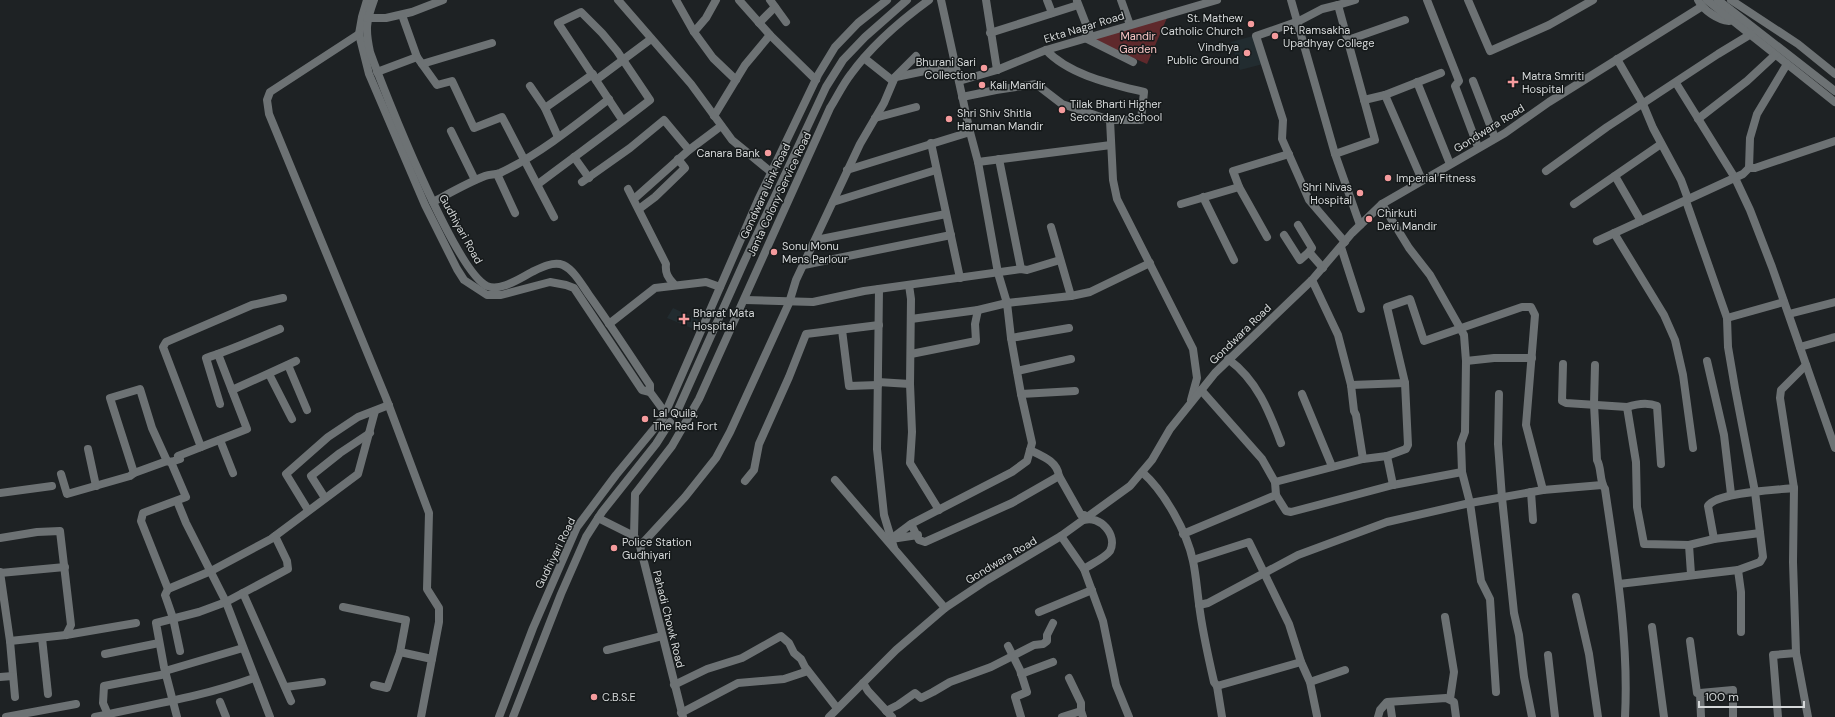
<svg xmlns="http://www.w3.org/2000/svg" width="1835" height="717" font-family="'DM Sans',sans-serif">
  <rect width="100%" height="100%" fill="#1e2224"/>
  <g fill="#222c30">
    <polygon points="1253,36 1263,64 1240,70 1231,42"/>
    <polygon points="673,308 701,321 696,330 667,318"/>
  </g>
  <polygon fill="#5f292c" points="1167,18 1147,64 1090,39"/>
  <g fill="none" stroke-linecap="round" stroke-linejoin="round">
    <g stroke="#6d7274" stroke-width="8">
      <polyline points="367,0 362,17 359,34 369,74 425,205 457,269 464,280 487,295 501,295 550,282 566,285 574,288 642,390 650,392 664,411"/>
      <path d="M374 0C366 22 365 29 370 52 384 91 455 271 487 286 500 292 520 278 532 272 540 268 553 261 563 265 574 270 582 285 589 295 610 324 630 355 650 385V392"/>
      <polyline points="618,0 691,84 732,140 771,172"/>
      <polyline points="676,0 694,32 713,58 736,80"/>
      <polyline points="739,0 770,35 816,80"/>
      <polyline points="770,0 786,22"/>
      <polyline points="941,0 970,132 978,162 998,273 1007,303 1071,296 1090,292 1150,263"/>
      <polyline points="986,0 997,70"/>
      <polyline points="1047,0 1052,13"/>
      <polyline points="1121,0 1130,25"/>
      <polyline points="1291,0 1335,154 1360,225"/>
      <polyline points="1427,0 1459,81 1455,86 1478,147"/>
      <polyline points="1468,0 1490,51 1549,25 1593,0"/>
      <path d="M1698 0C1703 10 1718 20 1729 21"/>
      <polyline points="1707,0 1835,102"/>
      <polyline points="1718,0 1835,91"/>
      <polyline points="1731,0 1798,44 1835,74"/>
      <polyline points="1077,1 1091,37"/>
      <polyline points="1338,5 1355,0"/>
      <polyline points="402,15 417,57 437,85 452,81 474,128 502,117 554,217"/>
      <polyline points="367,18 386,18 412,12 443,0"/>
      <polyline points="759,23 775,7"/>
      <polyline points="694,32 706,18 716,0"/>
      <polyline points="990,33 1078,5"/>
      <polyline points="359,34 270,92 267,100 269,114 386,398 429,513 427,589 439,608 439,622 421,717"/>
      <polyline points="1085,38 1133,62"/>
      <polyline points="1348,40 1405,20"/>
      <polyline points="864,58 893,81"/>
      <polyline points="1617,59 1643,104 1653,128 1681,180 1688,199 1686,201 1727,318 1728,347 1735,388 1755,492 1763,557 1760,562 1738,570"/>
      <polyline points="422,64 492,43"/>
      <polyline points="377,72 417,57"/>
      <polyline points="896,77 939,68 957,72"/>
      <polyline points="596,80 651,39"/>
      <polyline points="959,81 997,70 1046,50 1217,0"/>
      <polyline points="1473,81 1495,138"/>
      <polyline points="1417,82 1450,164"/>
      <polyline points="1676,83 1735,178 1750,210 1772,267 1835,448"/>
      <polyline points="530,86 545,108 558,137"/>
      <polyline points="1385,95 1422,180"/>
      <path d="M962 97 996 90 1036 84 1062 104 1110 120H1141L1144 92C1112 84 1069 75 1046 50"/>
      <polyline points="1364,100 1385,95 1441,73"/>
      <polyline points="545,108 593,74"/>
      <polyline points="714,116 745,65 770,35"/>
      <polyline points="875,118 916,107"/>
      <polyline points="1698,119 1747,81 1775,55"/>
      <polyline points="1110,120 1113,180 1117,199 1193,349 1197,378 1191,400"/>
      <polyline points="451,131 475,180"/>
      <polyline points="931,143 960,278"/>
      <polyline points="1335,154 1375,140 1338,5 1322,9 1299,21 1256,36 1283,120 1282,139 1309,200 1345,242"/>
      <polyline points="574,157 589,178"/>
      <polyline points="999,159 1021,269"/>
      <polyline points="978,162 1111,145"/>
      <polyline points="1749,168 1755,168 1835,141"/>
      <polyline points="847,170 970,132"/>
      <polyline points="1546,171 1607,127 1718,54 1751,34"/>
      <polyline points="497,174 515,213"/>
      <polyline points="1615,176 1641,221"/>
      <polyline points="582,182 630,148 664,120 689,150"/>
      <path d="M538 184C575 156 613 129 650 100L617 51 602 33 581 12 558 23 623 121"/>
      <path d="M628 189 666 264C665 273 668 278 674 284"/>
      <polyline points="1203,197 1234,260"/>
      <polyline points="634,199 689,150 721,126"/>
      <path d="M433 202C450 193 467 183 485 176 490 174 495 175 500 173 537 156 577 124 609 99"/>
      <polyline points="833,202 936,170"/>
      <polyline points="1181,204 1239,187"/>
      <polyline points="1382,204 1409,248 1430,275 1464,335 1466,361 1465,432 1461,443 1462,472 1470,503 1481,581 1490,599 1496,692"/>
      <polyline points="1574,204 1661,144"/>
      <polyline points="639,209 655,197 685,168 678,159"/>
      <polyline points="1298,225 1312,248 1309,252"/>
      <polyline points="1051,227 1071,296"/>
      <polyline points="1614,233 1664,315 1675,340 1683,375 1693,448"/>
      <polyline points="1284,235 1300,260 1309,252 1323,268"/>
      <polyline points="1267,237 1239,187 1233,171 1289,154"/>
      <polyline points="816,240 946,214"/>
      <polyline points="1597,241 1743,174 1749,168 1750,138 1757,114 1787,64"/>
      <polyline points="1341,247 1361,309"/>
      <polyline points="804,265 951,235"/>
      <polyline points="1312,280 1338,335 1351,385 1354,411 1356,415 1363,459"/>
      <polyline points="909,285 911,299 910,384 912,432 910,463 939,510"/>
      <polyline points="879,289 877,449 884,515 894,548"/>
      <polyline points="745,300 813,302 864,291 1021,269 1027,270 1060,260"/>
      <polyline points="1789,314 1835,302"/>
      <polyline points="1727,318 1784,302"/>
      <polyline points="911,319 978,310 1007,303 1011,338 1021,394 1032,443 1027,461 1012,472 911,524 891,539 918,535"/>
      <polyline points="609,324 655,288 706,282 720,287"/>
      <polyline points="842,330 849,386 878,385"/>
      <polyline points="1011,338 1069,328"/>
      <polyline points="1800,347 1835,337"/>
      <polyline points="911,354 976,341 975,324 978,310"/>
      <path d="M1228 359C1257 380 1269 411 1281 443"/>
      <polyline points="1466,361 1494,358 1532,358"/>
      <polyline points="1707,361 1724,435 1731,494"/>
      <path d="M1563 364 1562 401 1566 403 1627 407C1636 404 1648 402 1657 406L1661 464"/>
      <polyline points="288,365 307,410"/>
      <path d="M1595 365 1594 404 1597 460C1602 469 1599 480 1605 489 1616 564 1629 641 1625 717"/>
      <polyline points="1806,365 1781,390 1780,398 1794,488 1793,562 1796,653 1808,717"/>
      <polyline points="1017,371 1071,359"/>
      <polyline points="269,374 292,419"/>
      <polyline points="878,382 910,384"/>
      <polyline points="1351,385 1405,383"/>
      <polyline points="232,390 296,361"/>
      <polyline points="1201,390 1262,459 1275,482 1276,495 1286,511 1291,512 1393,485 1462,472"/>
      <polyline points="1021,394 1075,391"/>
      <polyline points="1302,394 1331,464 1331,467"/>
      <polyline points="1499,394 1498,444 1502,498 1514,613 1519,635 1524,677 1532,717"/>
      <path d="M220 404 206 358C231 350 255 339 280 329"/>
      <polyline points="1627,407 1636,462 1637,507 1644,544 1689,545 1714,539 1760,533"/>
      <polyline points="667,409 758,200 818,75 835,47 858,23 887,0"/>
      <polyline points="676,414 744,262 826,87 843,60 865,37 907,0"/>
      <polyline points="220,440 233,473"/>
      <polyline points="201,447 163,347 166,342 252,305 283,298"/>
      <polyline points="88,449 96,486"/>
      <path d="M1030 450C1042 456 1057 461 1059 476L1081 515H1084V520C1100 515 1118 535 1110 551 1105 558 1091 564 1084 569"/>
      <polyline points="1387,456 1393,485"/>
      <path d="M1142 472C1164 491 1187 532 1193 561 1196 575 1197 590 1199 604 1202 630 1208 656 1214 682L1217 686 1222 717"/>
      <polyline points="134,473 110,398 140,389 152,428 167,461"/>
      <polyline points="61,474 67,494 130,476 134,473 167,461 171,462 180,459 178,456 247,429 218,354"/>
      <polyline points="835,480 945,608"/>
      <polyline points="745,481 754,470 759,444 789,377 806,334 879,325"/>
      <polyline points="1275,482 1363,459 1387,456 1406,449 1408,445 1405,383 1387,307 1410,299 1424,341 1522,307 1531,307 1535,315 1526,425 1543,490"/>
      <polyline points="1531,492 1533,520"/>
      <polyline points="0,493 52,486"/>
      <polyline points="325,498 311,476 340,453 370,433"/>
      <polyline points="177,501 186,523 226,602 270,717"/>
      <polyline points="308,510 286,474 328,437 358,417 389,405"/>
      <polyline points="598,518 634,536"/>
      <polyline points="911,524 919,540 925,542 1012,503 1059,476"/>
      <polyline points="1183,534 1276,495"/>
      <polyline points="1061,536 1084,569 1103,621 1116,685 1129,717"/>
      <polyline points="0,538 37,532 60,531 71,625 66,635"/>
      <path d="M1714 539 1708 506C1717 492 1777 490 1794 488"/>
      <polyline points="1689,545 1691,574"/>
      <polyline points="640,546 685,497 716,458 730,432 757,373 789,303 796,280 860,144 884,103 895,77 916,56"/>
      <polyline points="1193,560 1249,542 1289,624 1301,662 1310,682 1317,716"/>
      <polyline points="0,572 10,641 15,697"/>
      <polyline points="0,573 65,567"/>
      <polyline points="1619,584 1738,570 1741,592 1741,632"/>
      <polyline points="168,589 141,521 143,513 186,497 171,462"/>
      <polyline points="243,593 291,701"/>
      <polyline points="1576,597 1589,654 1598,717"/>
      <polyline points="1199,605 1208,603 1298,555 1387,522 1470,503 1543,490 1602,485"/>
      <polyline points="343,607 406,620 400,652 432,659"/>
      <polyline points="1039,612 1092,590"/>
      <polyline points="1445,617 1454,672 1450,699"/>
      <polyline points="1652,627 1664,717"/>
      <polyline points="42,638 48,694"/>
      <polyline points="10,641 66,635 136,623"/>
      <polyline points="1690,641 1697,693 1700,693"/>
      <polyline points="1008,646 1020,670 1027,692 1015,697 1021,717"/>
      <polyline points="607,650 662,636"/>
      <polyline points="180,651 173,618 165,595 168,589 211,571 271,539 358,474 375,411"/>
      <polyline points="105,654 159,643"/>
      <polyline points="1548,655 1555,717"/>
      <polyline points="165,671 243,648"/>
      <polyline points="1021,674 1053,662"/>
      <polyline points="0,677 13,676"/>
      <polyline points="1069,678 1081,703 1081,711 1083,717"/>
      <polyline points="1310,682 1345,670"/>
      <polyline points="863,683 868,691 892,717"/>
      <polyline points="374,685 387,688 400,652"/>
      <polyline points="674,685 707,669 742,658 781,636 789,643 794,653 801,659 805,667 837,708"/>
      <polyline points="1217,686 1301,662"/>
      <polyline points="286,687 322,682"/>
      <polyline points="220,702 226,717"/>
      <polyline points="1390,703 1392,717"/>
      <polyline points="886,711 898,705 915,693 921,698 933,692 950,682 991,667 1034,645 1043,644 1047,641 1047,635 1053,623"/>
      <polyline points="681,713 738,683 784,679 808,671"/>
      <polyline points="6,717 76,704"/>
      <path d="M95 717C149 705 202 697 254 678"/>
      <polyline points="109,717 103,703 104,686 166,674"/>
      <polyline points="177,717 164,667 156,623 199,612 226,602 288,569 287,561 275,536"/>
      <polyline points="499,717 533,628 577,527 616,475 663,418"/>
      <polyline points="513,717 561,594 586,537 602,512 656,444 670,422"/>
      <path d="M683 717 640 546 634 536 635 494 672 446 699 399 830 108C837 97 843 84 851 74 872 45 900 21 929 0"/>
      <polyline points="829,717 896,650 945,608 987,580 1061,536 1130,486 1152,460 1170,429 1215,373 1312,280 1352,233 1382,204 1505,133 1549,102 1701,7"/>
      <polyline points="1062,717 1081,711"/>
      <polyline points="1378,717 1380,710 1387,702 1446,698 1454,702 1456,717"/>
      <polyline points="1701,717 1700,693 1733,690 1733,717"/>
      <polyline points="1778,717 1773,655 1796,653"/>
    </g>
  </g>
  <g fill="#f59b9d" stroke="#15191a" stroke-width="1.5">
    <circle cx="1251" cy="24" r="4"/>
    <circle cx="1275" cy="36" r="4"/>
    <circle cx="1247" cy="53" r="4"/>
    <circle cx="984" cy="68" r="4"/>
    <path d="M1511 76h4v4h4v4h-4v4h-4v-4h-4v-4h4z"/>
    <circle cx="982" cy="85" r="4"/>
    <circle cx="1062" cy="110" r="4"/>
    <circle cx="949" cy="119" r="4"/>
    <circle cx="768" cy="153" r="4"/>
    <circle cx="1388" cy="178" r="4"/>
    <circle cx="1360" cy="193" r="4"/>
    <circle cx="1369" cy="219" r="4"/>
    <circle cx="774" cy="252" r="4"/>
    <path d="M682 313h4v4h4v4h-4v4h-4v-4h-4v-4h4z"/>
    <circle cx="645" cy="419" r="4"/>
    <circle cx="614" cy="548" r="4"/>
    <circle cx="594" cy="697" r="4"/>
  </g>
  <g text-anchor="middle" dominant-baseline="central" stroke-width="3" stroke-linejoin="round" paint-order="stroke">
    <g font-size="11" fill="#d5d8d9" stroke="#15191a" text-anchor="start">
      <text x="1243" y="18" text-anchor="end">St. Mathew<tspan x="1243" dy="13">Catholic Church</tspan></text>
      <text x="1283" y="30">Pt. Ramsakha<tspan x="1283" dy="13">Upadhyay College</tspan></text>
      <text x="1239" y="47" text-anchor="end">Vindhya<tspan x="1239" dy="13">Public Ground</tspan></text>
      <text x="976" y="62" text-anchor="end">Bhurani Sari<tspan x="976" dy="13">Collection</tspan></text>
      <text x="1522" y="76">Matra Smriti<tspan x="1522" dy="13">Hospital</tspan></text>
      <text x="990" y="85">Kali Mandir</text>
      <text x="1070" y="104">Tilak Bharti Higher<tspan x="1070" dy="13">Secondary School</tspan></text>
      <text x="957" y="113">Shri Shiv Shitla<tspan x="957" dy="13">Hanuman Mandir</tspan></text>
      <text x="760" y="153" text-anchor="end">Canara Bank</text>
      <text x="1396" y="178">Imperial Fitness</text>
      <text x="1352" y="187" text-anchor="end">Shri Nivas<tspan x="1352" dy="13">Hospital</tspan></text>
      <text x="1377" y="213">Chirkuti<tspan x="1377" dy="13">Devi Mandir</tspan></text>
      <text x="782" y="246">Sonu Monu<tspan x="782" dy="13">Mens Parlour</tspan></text>
      <text x="693" y="313">Bharat Mata<tspan x="693" dy="13">Hospital</tspan></text>
      <text x="653" y="413">Lal Quila,<tspan x="653" dy="13">The Red Fort</tspan></text>
      <text x="622" y="542">Police Station<tspan x="622" dy="13">Gudhiyari</tspan></text>
      <text x="602" y="697">C.B.S.E</text>
    </g>
    <g font-size="11" fill="#d5d8d9" stroke="#15191a">
      <text transform="translate(1084 27) rotate(-17)">Ekta Nagar Road</text>
      <text transform="translate(1489 128) rotate(-32)">Gondwara Road</text>
      <text transform="translate(765 191) rotate(-65)">Gondwara Link Road</text>
      <text transform="translate(779 194) rotate(-65)">Janta Colony Service Road</text>
      <text transform="translate(461 229) rotate(61)">Gudhiyari Road</text>
      <text transform="translate(1240 334) rotate(-44)">Gondwara Road</text>
      <text transform="translate(555 553) rotate(-64)">Gudhiyari Road</text>
      <text transform="translate(1001 560) rotate(-31)">Gondwara Road</text>
      <text transform="translate(669 619) rotate(76)">Pahadi Chowk Road</text>
    </g>
    <g font-size="11" fill="#f9c4c4" stroke="#15191a">
      <text x="1138" y="36">Mandir<tspan x="1138" dy="13">Garden</tspan></text>
    </g>
  </g>
  <path d="M1699 701v6h105v-6" fill="none" stroke="#d5d8d9" stroke-width="2"/>
  <text x="1705" y="701" font-size="12" fill="#d5d8d9" stroke="#15191a" stroke-width="3" paint-order="stroke">100 m</text>
</svg>
